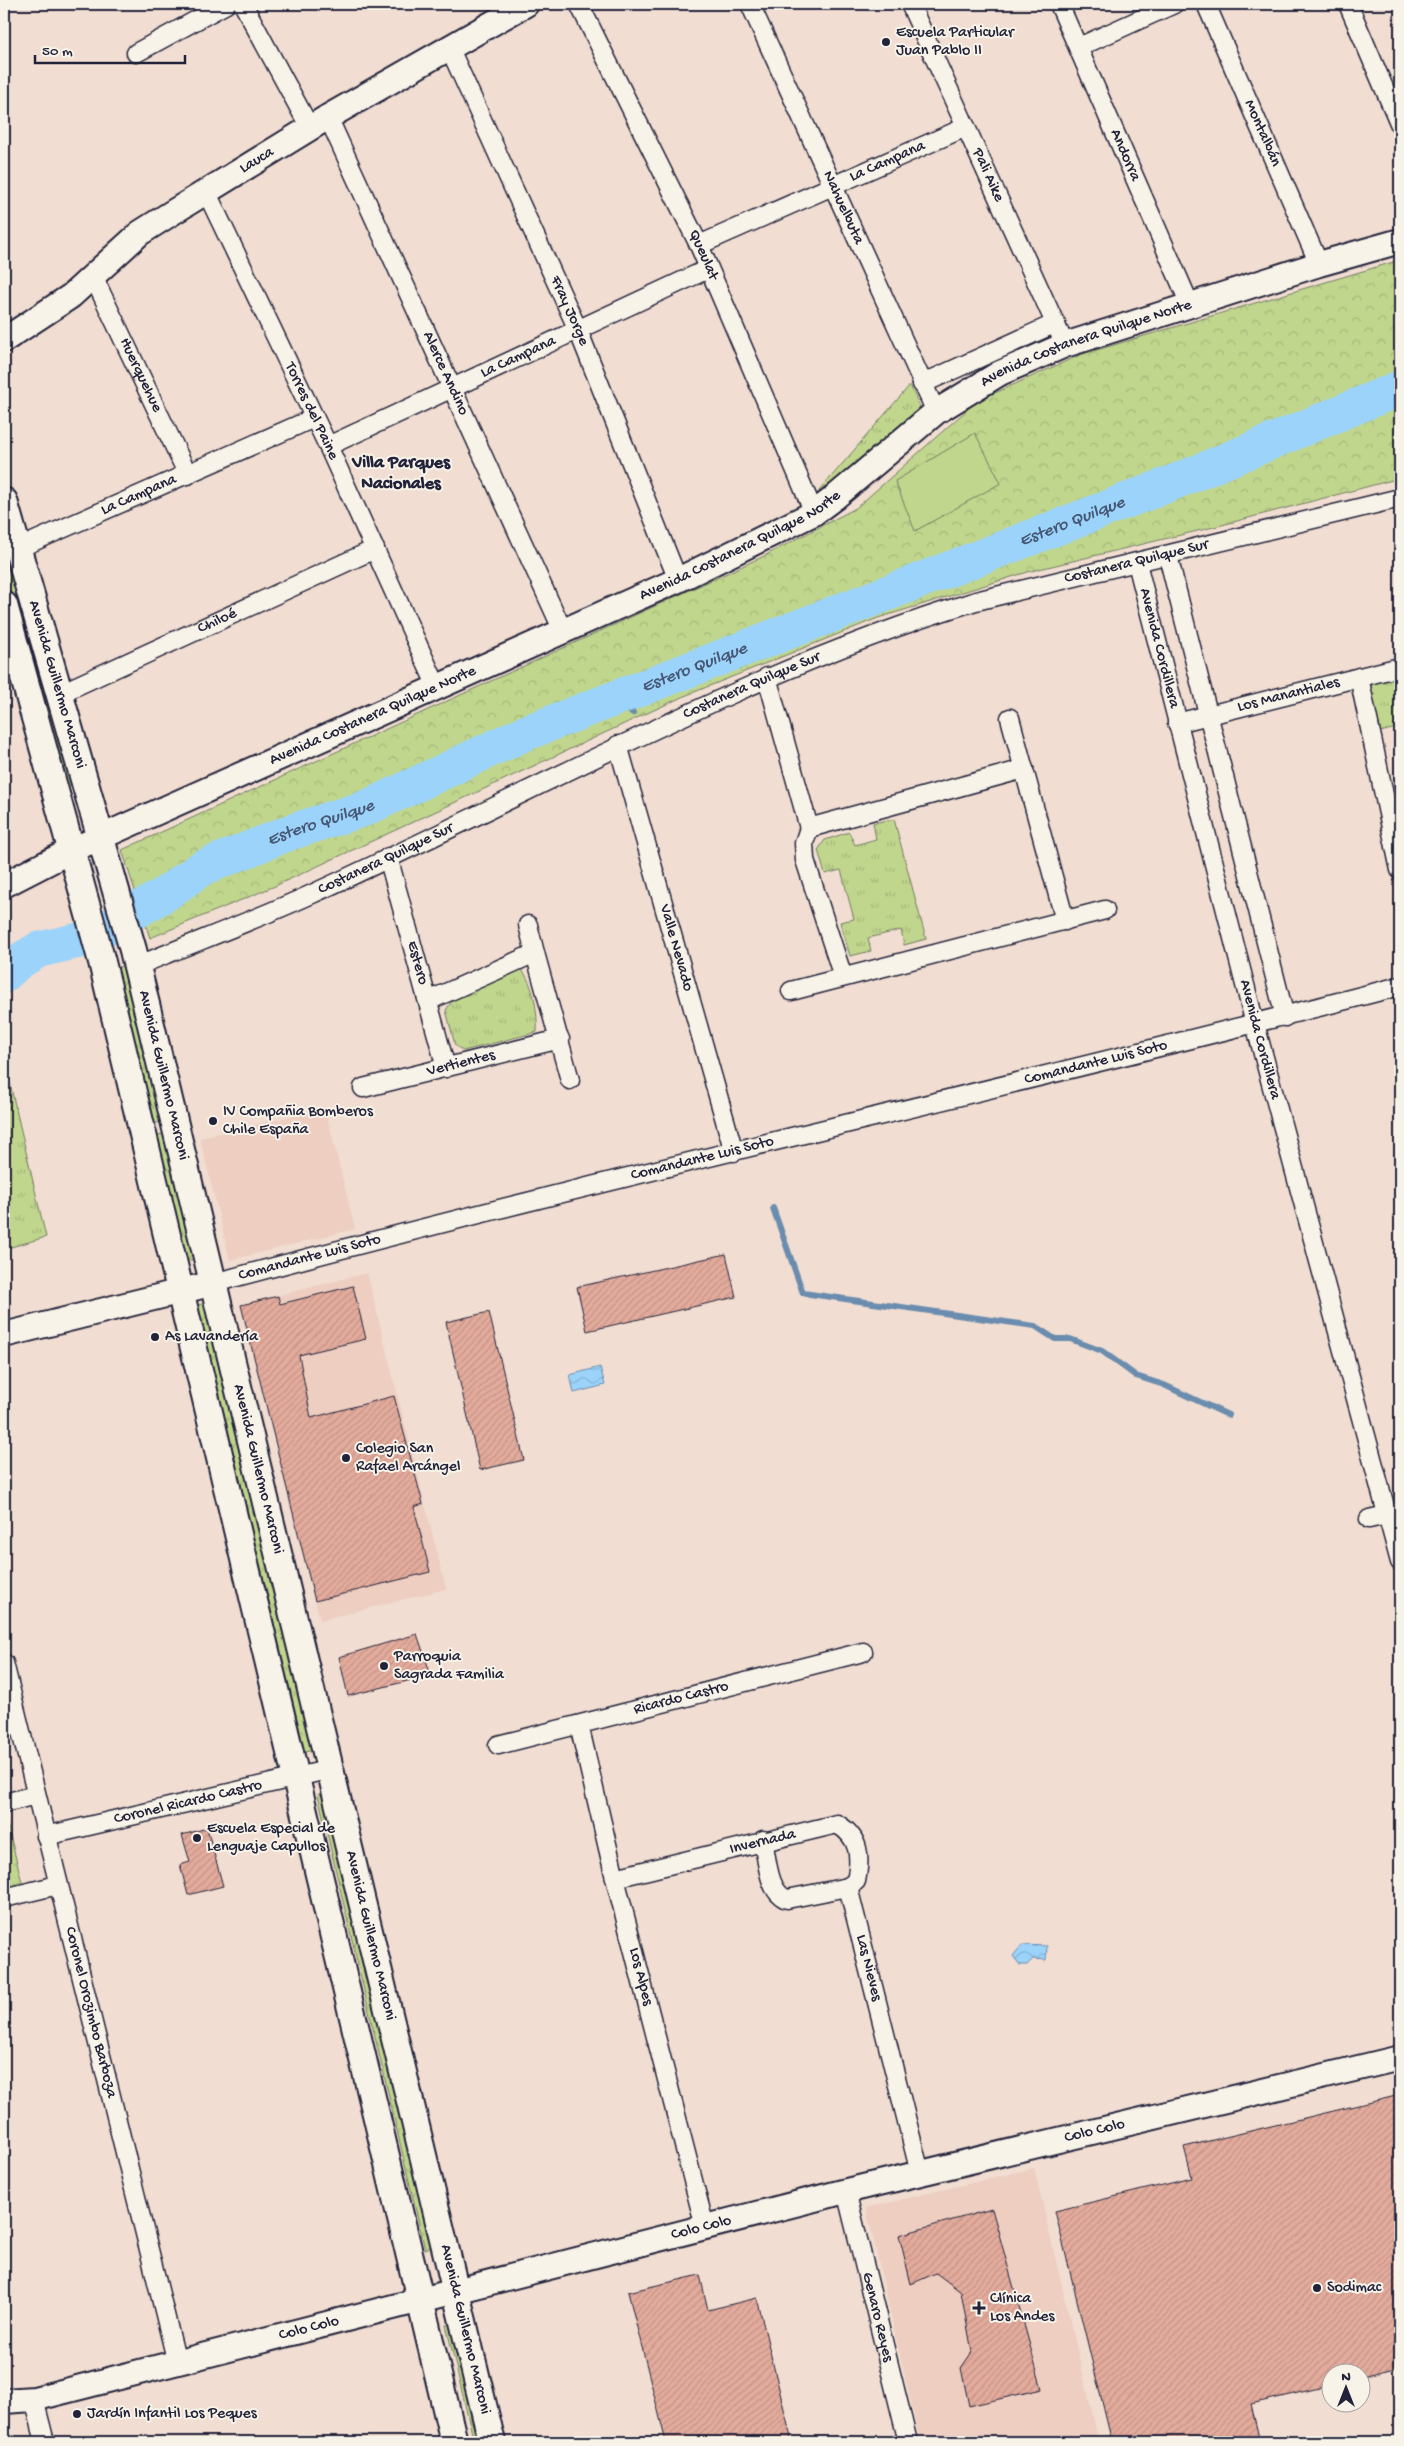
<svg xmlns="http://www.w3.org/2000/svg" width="1404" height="2446" font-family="'Gochi Hand',sans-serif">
  <defs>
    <pattern id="grass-tufts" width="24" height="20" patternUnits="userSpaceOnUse" patternTransform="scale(1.25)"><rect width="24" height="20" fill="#c0d68c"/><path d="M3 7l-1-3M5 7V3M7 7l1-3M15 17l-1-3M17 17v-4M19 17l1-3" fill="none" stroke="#a5b77a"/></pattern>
    <pattern id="park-crowns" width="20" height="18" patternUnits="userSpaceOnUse" patternTransform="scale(1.25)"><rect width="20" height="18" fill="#c0d68c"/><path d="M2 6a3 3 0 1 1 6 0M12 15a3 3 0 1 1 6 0" fill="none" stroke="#a5b77a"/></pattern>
    <pattern id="water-waves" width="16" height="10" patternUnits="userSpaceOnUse" patternTransform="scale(1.25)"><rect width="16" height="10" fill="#9bd3fa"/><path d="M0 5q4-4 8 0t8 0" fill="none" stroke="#85b5d7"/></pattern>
    <pattern id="building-hatch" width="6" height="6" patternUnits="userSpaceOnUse" patternTransform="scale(1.25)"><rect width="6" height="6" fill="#e3ab9c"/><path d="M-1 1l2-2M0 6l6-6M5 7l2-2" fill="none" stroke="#c29387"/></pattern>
  </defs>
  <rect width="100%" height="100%" fill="#f1ddd1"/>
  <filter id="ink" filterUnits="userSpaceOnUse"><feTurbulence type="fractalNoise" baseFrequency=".02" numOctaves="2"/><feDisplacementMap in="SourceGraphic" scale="10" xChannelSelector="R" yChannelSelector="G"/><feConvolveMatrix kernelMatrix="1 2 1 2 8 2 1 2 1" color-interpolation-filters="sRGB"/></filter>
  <g filter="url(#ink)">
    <g fill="#edcec1">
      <polygon points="325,1108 355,1229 230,1260 200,1138"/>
      <polygon points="367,1273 446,1589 320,1620 241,1305"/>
      <polygon points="1034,2168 1099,2442 920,2442 866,2208"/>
    </g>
    <g fill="url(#grass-tufts)" stroke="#717c64">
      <polygon points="910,385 920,407 821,497 819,491"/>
      <polygon points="4,536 74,784 63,788 4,581"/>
      <polygon points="1400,674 1400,727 1380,732 1367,682"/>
      <polygon points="894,819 926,939 904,945 901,930 868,938 871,951 850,956 840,922 854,919 841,870 825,874 818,850 825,840 849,832 855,845 876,839 873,823"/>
      <polygon points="126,963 166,1121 152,1124 115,970"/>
      <path d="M521 969C534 983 538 1014 537 1032L463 1051 455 1045 446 1010 453 1000Z"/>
      <polygon points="4,1058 46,1237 4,1249"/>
      <polygon points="167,1132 198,1258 187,1261 157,1136"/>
      <polygon points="210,1302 317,1749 305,1752 198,1305"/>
      <polygon points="329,1792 438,2245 425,2249 318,1795"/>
      <polygon points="457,2323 484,2442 474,2442 446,2325"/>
    </g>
    <g fill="url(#park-crowns)" stroke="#717c64">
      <polygon points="1400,260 1400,478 1218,526 1031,571 878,618 682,697 275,886 150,938 122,850 762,557 856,508 977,401 1080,355"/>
      <polygon points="4,1812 23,1886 4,1891"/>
    </g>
    <polygon fill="#c0d68c" stroke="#717c64" points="975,433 1001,483 915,531 895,481"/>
    <g fill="url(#water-waves)" stroke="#6b8cae">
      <path d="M86 924 92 954C64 946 29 959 12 982L14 988 4 996V959L41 941 75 935Z"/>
      <polygon points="600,1367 605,1385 574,1393 570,1375"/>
      <polygon points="1022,1945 1047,1946 1046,1960 1033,1959 1027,1965 1020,1965 1013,1956"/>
    </g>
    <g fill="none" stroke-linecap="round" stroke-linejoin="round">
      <g stroke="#6b8cae" stroke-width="6">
        <polyline points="612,700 633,713"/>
        <polyline points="773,1208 803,1293 1035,1326 1055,1339 1070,1339 1102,1351 1136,1376 1164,1385 1228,1415"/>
      </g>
      <path stroke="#9bd3fa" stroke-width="36" id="s1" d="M4 975 18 962 38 950 90 938 165 894 202 868 291 832 366 808 523 734 1172 483 1400 388"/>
    </g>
    <g fill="url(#building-hatch)" stroke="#22223b">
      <polygon points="726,1254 736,1297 587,1331 577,1287"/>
      <polygon points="353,1286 366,1339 299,1355 311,1418 394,1396 423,1504 414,1507 430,1572 315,1601 241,1305 278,1296 280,1304"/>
      <polygon points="489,1312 524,1460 480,1470 446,1322"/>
      <polygon points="417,1634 431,1675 348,1696 339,1657"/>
      <polygon points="207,1828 223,1886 188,1895 180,1865 190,1862 182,1835"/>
      <polygon points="1400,2095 1400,2368 1362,2377 1362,2374 1332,2374 1332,2385 1251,2404 1260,2442 1112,2442 1055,2211 1192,2178 1184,2147"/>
      <polygon points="992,2209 1042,2389 969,2406 961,2368 972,2352 961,2292 936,2273 911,2284 899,2235"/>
      <polygon points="700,2275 708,2310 757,2298 792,2442 666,2442 628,2292"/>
    </g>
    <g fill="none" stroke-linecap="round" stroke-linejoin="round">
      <defs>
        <g id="street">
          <polyline points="243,4 310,128"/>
          <path id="s2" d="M579 4 699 245 814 513"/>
          <path id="s3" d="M750 4 936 412"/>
          <path id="s4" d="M910 4 1065 345"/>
          <path id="s5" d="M1059 4 1191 307"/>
          <path id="s6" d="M1206 4 1319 264"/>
          <polyline points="1348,4 1400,125"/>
          <path id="s7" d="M449 47 578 330 678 580"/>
          <polyline points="1079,47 1174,4"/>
          <polyline points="136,53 226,4"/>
          <path id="s8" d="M328 117 563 631"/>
          <path id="s9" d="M206 191 328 446 437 687"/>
          <path id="s10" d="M699 245 966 127"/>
          <path id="s11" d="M93 276 188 475"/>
          <polyline points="922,384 1056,323"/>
          <path id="s12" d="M328 446 708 269"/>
          <path id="s13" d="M19 548 314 418"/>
          <polyline points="1168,556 1285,1017"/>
          <path id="s14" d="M1137 563 1255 1024 1400 1562"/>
          <polyline points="767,677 809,828 1024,769"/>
          <polyline points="1359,677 1400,870"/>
          <path id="s15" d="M61 693 375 549"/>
          <polyline points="1010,718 1065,921"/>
          <path id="s16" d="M1177 723 1400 667"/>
          <path id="s17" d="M618 745 734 1152"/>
          <polyline points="809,828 804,843 805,860 843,977"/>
          <path id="s18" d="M388 857 446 1068"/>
          <polyline points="528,925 535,953"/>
          <path id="s19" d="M137 966C195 942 255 920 312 894 532 794 743 672 976 601L1400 498"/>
          <polyline points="791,991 1105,910"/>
          <polyline points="428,1001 535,953 570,1080"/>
          <path id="s20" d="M363 1088 560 1039"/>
          <path id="s21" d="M214 1283C607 1177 1006 1089 1400 986"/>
          <polyline points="1369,1519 1400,1512"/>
          <path id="s22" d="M4 1663 177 2363"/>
          <path id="s23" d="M579 1725 615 1878 705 2227"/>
          <path id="s24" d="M498 1745 863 1652"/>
          <polyline points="4,1803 36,1795"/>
          <path id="s25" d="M46 1836 331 1769"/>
          <path id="s26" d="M763 1840C767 1858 768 1893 787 1899L848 1887 920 2173"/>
          <path id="s27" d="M615 1878 837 1824C860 1837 861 1857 856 1881L848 1887"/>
          <polyline points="4,1898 58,1885"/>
          <path id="s28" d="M846 2191 908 2442"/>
          <polyline points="34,2399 45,2442"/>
        </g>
        <g id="secondary">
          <path id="s29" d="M4 340 71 296 140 233 170 214 328 117 526 4"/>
          <path id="s30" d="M4 885 72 850 678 580 814 513 834 498 936 412 1000 373 1065 345 1319 264 1400 241"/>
          <polyline points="4,1335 214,1283"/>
          <path id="s31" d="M4 2401 34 2399 846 2191 1400 2058"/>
        </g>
        <g id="primary">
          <path id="s32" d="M4 501 133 950 492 2442"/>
          <polyline points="4,605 102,962 454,2442"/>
        </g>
      </defs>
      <use href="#street" stroke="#22223b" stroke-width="21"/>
      <use href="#secondary" stroke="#22223b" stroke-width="28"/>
      <use href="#primary" stroke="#22223b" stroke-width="30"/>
      <use href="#street" stroke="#f7f3e8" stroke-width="18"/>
      <use href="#secondary" stroke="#f7f3e8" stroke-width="24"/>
      <use href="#primary" stroke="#f7f3e8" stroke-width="26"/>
    </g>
  </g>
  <g fill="#22223b" stroke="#f7f3e8" stroke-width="2">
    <circle cx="886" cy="42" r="5"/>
    <circle cx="213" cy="1121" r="5"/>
    <circle cx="155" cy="1337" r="5"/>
    <circle cx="346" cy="1458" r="5"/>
    <circle cx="384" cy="1666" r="5"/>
    <circle cx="197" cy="1838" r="5"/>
    <circle cx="1317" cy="2288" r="5"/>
    <path d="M976.5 2300.5h5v5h5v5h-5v5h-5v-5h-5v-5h5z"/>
    <circle cx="77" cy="2414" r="5"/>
  </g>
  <g text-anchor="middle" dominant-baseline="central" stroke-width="4" stroke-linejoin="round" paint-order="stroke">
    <g font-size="16" fill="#22223b" stroke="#f7f3e8" text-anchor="start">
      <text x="896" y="33">Escuela Particular<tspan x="896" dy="18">Juan Pablo II</tspan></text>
      <text x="223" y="1112">IV Compañia Bomberos<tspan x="223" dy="18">Chile España</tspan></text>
      <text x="165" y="1337">As Lavandería</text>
      <text x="356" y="1449">Colegio San<tspan x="356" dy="18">Rafael Arcángel</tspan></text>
      <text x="394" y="1657">Parroquia<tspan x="394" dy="18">Sagrada Familia</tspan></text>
      <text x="207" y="1829">Escuela Especial de<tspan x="207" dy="18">Lenguaje Capullos</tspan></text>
      <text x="1327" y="2288">Sodimac</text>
      <text x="990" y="2299">Clínica<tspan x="990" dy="18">Los Andes</tspan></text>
      <text x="87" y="2414">Jardín Infantil Los Peques</text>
    </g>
    <g font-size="16" fill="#22223b" stroke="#f7f3e8">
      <text stroke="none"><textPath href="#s6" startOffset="141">Montalbán</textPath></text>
      <text stroke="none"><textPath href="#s5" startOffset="165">Andorra</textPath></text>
      <text stroke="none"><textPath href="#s29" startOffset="311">Lauca</textPath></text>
      <text stroke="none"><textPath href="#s10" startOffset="206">La Campana</textPath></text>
      <text stroke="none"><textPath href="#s4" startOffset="188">Pali Aike</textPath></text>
      <text stroke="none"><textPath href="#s3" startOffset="224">Nahuelbuta</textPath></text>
      <text stroke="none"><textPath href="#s2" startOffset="280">Queulat</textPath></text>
      <text stroke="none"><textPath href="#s7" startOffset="290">Fray Jorge</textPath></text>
      <text stroke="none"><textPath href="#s30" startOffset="1216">Avenida Costanera Quilque Norte</textPath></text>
      <text stroke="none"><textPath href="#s12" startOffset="210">La Campana</textPath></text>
      <text stroke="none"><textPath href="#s8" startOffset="282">Alerce Andino</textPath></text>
      <text stroke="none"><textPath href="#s11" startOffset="110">Huerquehue</textPath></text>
      <text stroke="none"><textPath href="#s9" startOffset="244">Torres del Paine</textPath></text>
      <text stroke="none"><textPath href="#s13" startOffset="131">La Campana</textPath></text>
      <text stroke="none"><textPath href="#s30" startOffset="811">Avenida Costanera Quilque Norte</textPath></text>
      <text stroke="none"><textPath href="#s19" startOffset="1081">Costanera Quilque Sur</textPath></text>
      <text stroke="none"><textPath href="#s15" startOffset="172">Chiloé</textPath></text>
      <text stroke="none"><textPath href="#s14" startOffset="88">Avenida Cordillera</textPath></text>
      <text stroke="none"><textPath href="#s32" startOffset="191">Avenida Guillermo Marconi</textPath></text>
      <text stroke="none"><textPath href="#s19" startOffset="676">Costanera Quilque Sur</textPath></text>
      <text stroke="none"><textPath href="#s16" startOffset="115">Los Manantiales</textPath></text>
      <text stroke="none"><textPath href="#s30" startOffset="406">Avenida Costanera Quilque Norte</textPath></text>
      <text stroke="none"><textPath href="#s19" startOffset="271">Costanera Quilque Sur</textPath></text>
      <text stroke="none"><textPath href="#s17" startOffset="211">Valle Nevado</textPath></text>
      <text stroke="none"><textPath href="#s18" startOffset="110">Estero</textPath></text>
      <text stroke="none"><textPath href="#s14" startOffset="492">Avenida Cordillera</textPath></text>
      <text stroke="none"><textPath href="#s21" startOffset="909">Comandante Luis Soto</textPath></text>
      <text stroke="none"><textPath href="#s20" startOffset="101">Vertientes</textPath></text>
      <text stroke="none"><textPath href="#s32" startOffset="596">Avenida Guillermo Marconi</textPath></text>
      <text stroke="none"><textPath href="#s21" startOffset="504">Comandante Luis Soto</textPath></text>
      <text stroke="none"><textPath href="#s21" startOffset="99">Comandante Luis Soto</textPath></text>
      <text stroke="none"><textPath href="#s32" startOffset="1001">Avenida Guillermo Marconi</textPath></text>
      <text stroke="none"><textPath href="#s24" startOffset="189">Ricardo Castro</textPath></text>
      <text stroke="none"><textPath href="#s25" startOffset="146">Coronel Ricardo Castro</textPath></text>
      <text stroke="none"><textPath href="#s27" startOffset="152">Invernada</textPath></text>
      <text stroke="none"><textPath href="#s32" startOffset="1481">Avenida Guillermo Marconi</textPath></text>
      <text stroke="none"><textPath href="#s26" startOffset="212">Las Nieves</textPath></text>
      <text stroke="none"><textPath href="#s23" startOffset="259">Los Alpes</textPath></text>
      <text stroke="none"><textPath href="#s22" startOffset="360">Coronel Orozimbo Barboza</textPath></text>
      <text stroke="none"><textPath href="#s31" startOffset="1124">Colo Colo</textPath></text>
      <text stroke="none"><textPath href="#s31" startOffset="719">Colo Colo</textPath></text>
      <text stroke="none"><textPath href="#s28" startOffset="130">Genaro Reyes</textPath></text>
      <text stroke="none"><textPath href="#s31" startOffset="314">Colo Colo</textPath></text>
      <text stroke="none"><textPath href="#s32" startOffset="1886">Avenida Guillermo Marconi</textPath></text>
    </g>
    <g font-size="18" font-weight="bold" fill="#22223b" stroke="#f7f3e8">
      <text x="401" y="463">Villa Parques<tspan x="401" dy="21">Nacionales</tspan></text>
    </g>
    <g font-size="18" font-style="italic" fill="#465774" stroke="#f7f3e8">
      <text stroke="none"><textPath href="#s1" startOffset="1165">Estero Quilque</textPath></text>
      <text stroke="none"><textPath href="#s1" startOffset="760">Estero Quilque</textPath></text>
      <text stroke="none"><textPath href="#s1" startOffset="355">Estero Quilque</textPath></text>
    </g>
  </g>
  <rect width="1404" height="2446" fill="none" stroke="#f7f3e8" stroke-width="20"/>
  <rect x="10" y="10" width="1384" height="2426" fill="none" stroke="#22223b" stroke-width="2" filter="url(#ink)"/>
  <g transform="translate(1346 2388)"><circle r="24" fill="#f7f3e8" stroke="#a29fa3"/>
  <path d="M0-4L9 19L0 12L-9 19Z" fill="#22223b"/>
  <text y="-8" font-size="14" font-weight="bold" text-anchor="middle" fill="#22223b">N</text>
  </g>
  <path d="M35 55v8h150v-8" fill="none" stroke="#22223b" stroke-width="2.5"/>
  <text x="42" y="55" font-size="15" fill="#22223b" stroke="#f7f3e8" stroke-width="4" paint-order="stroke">50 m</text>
</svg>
